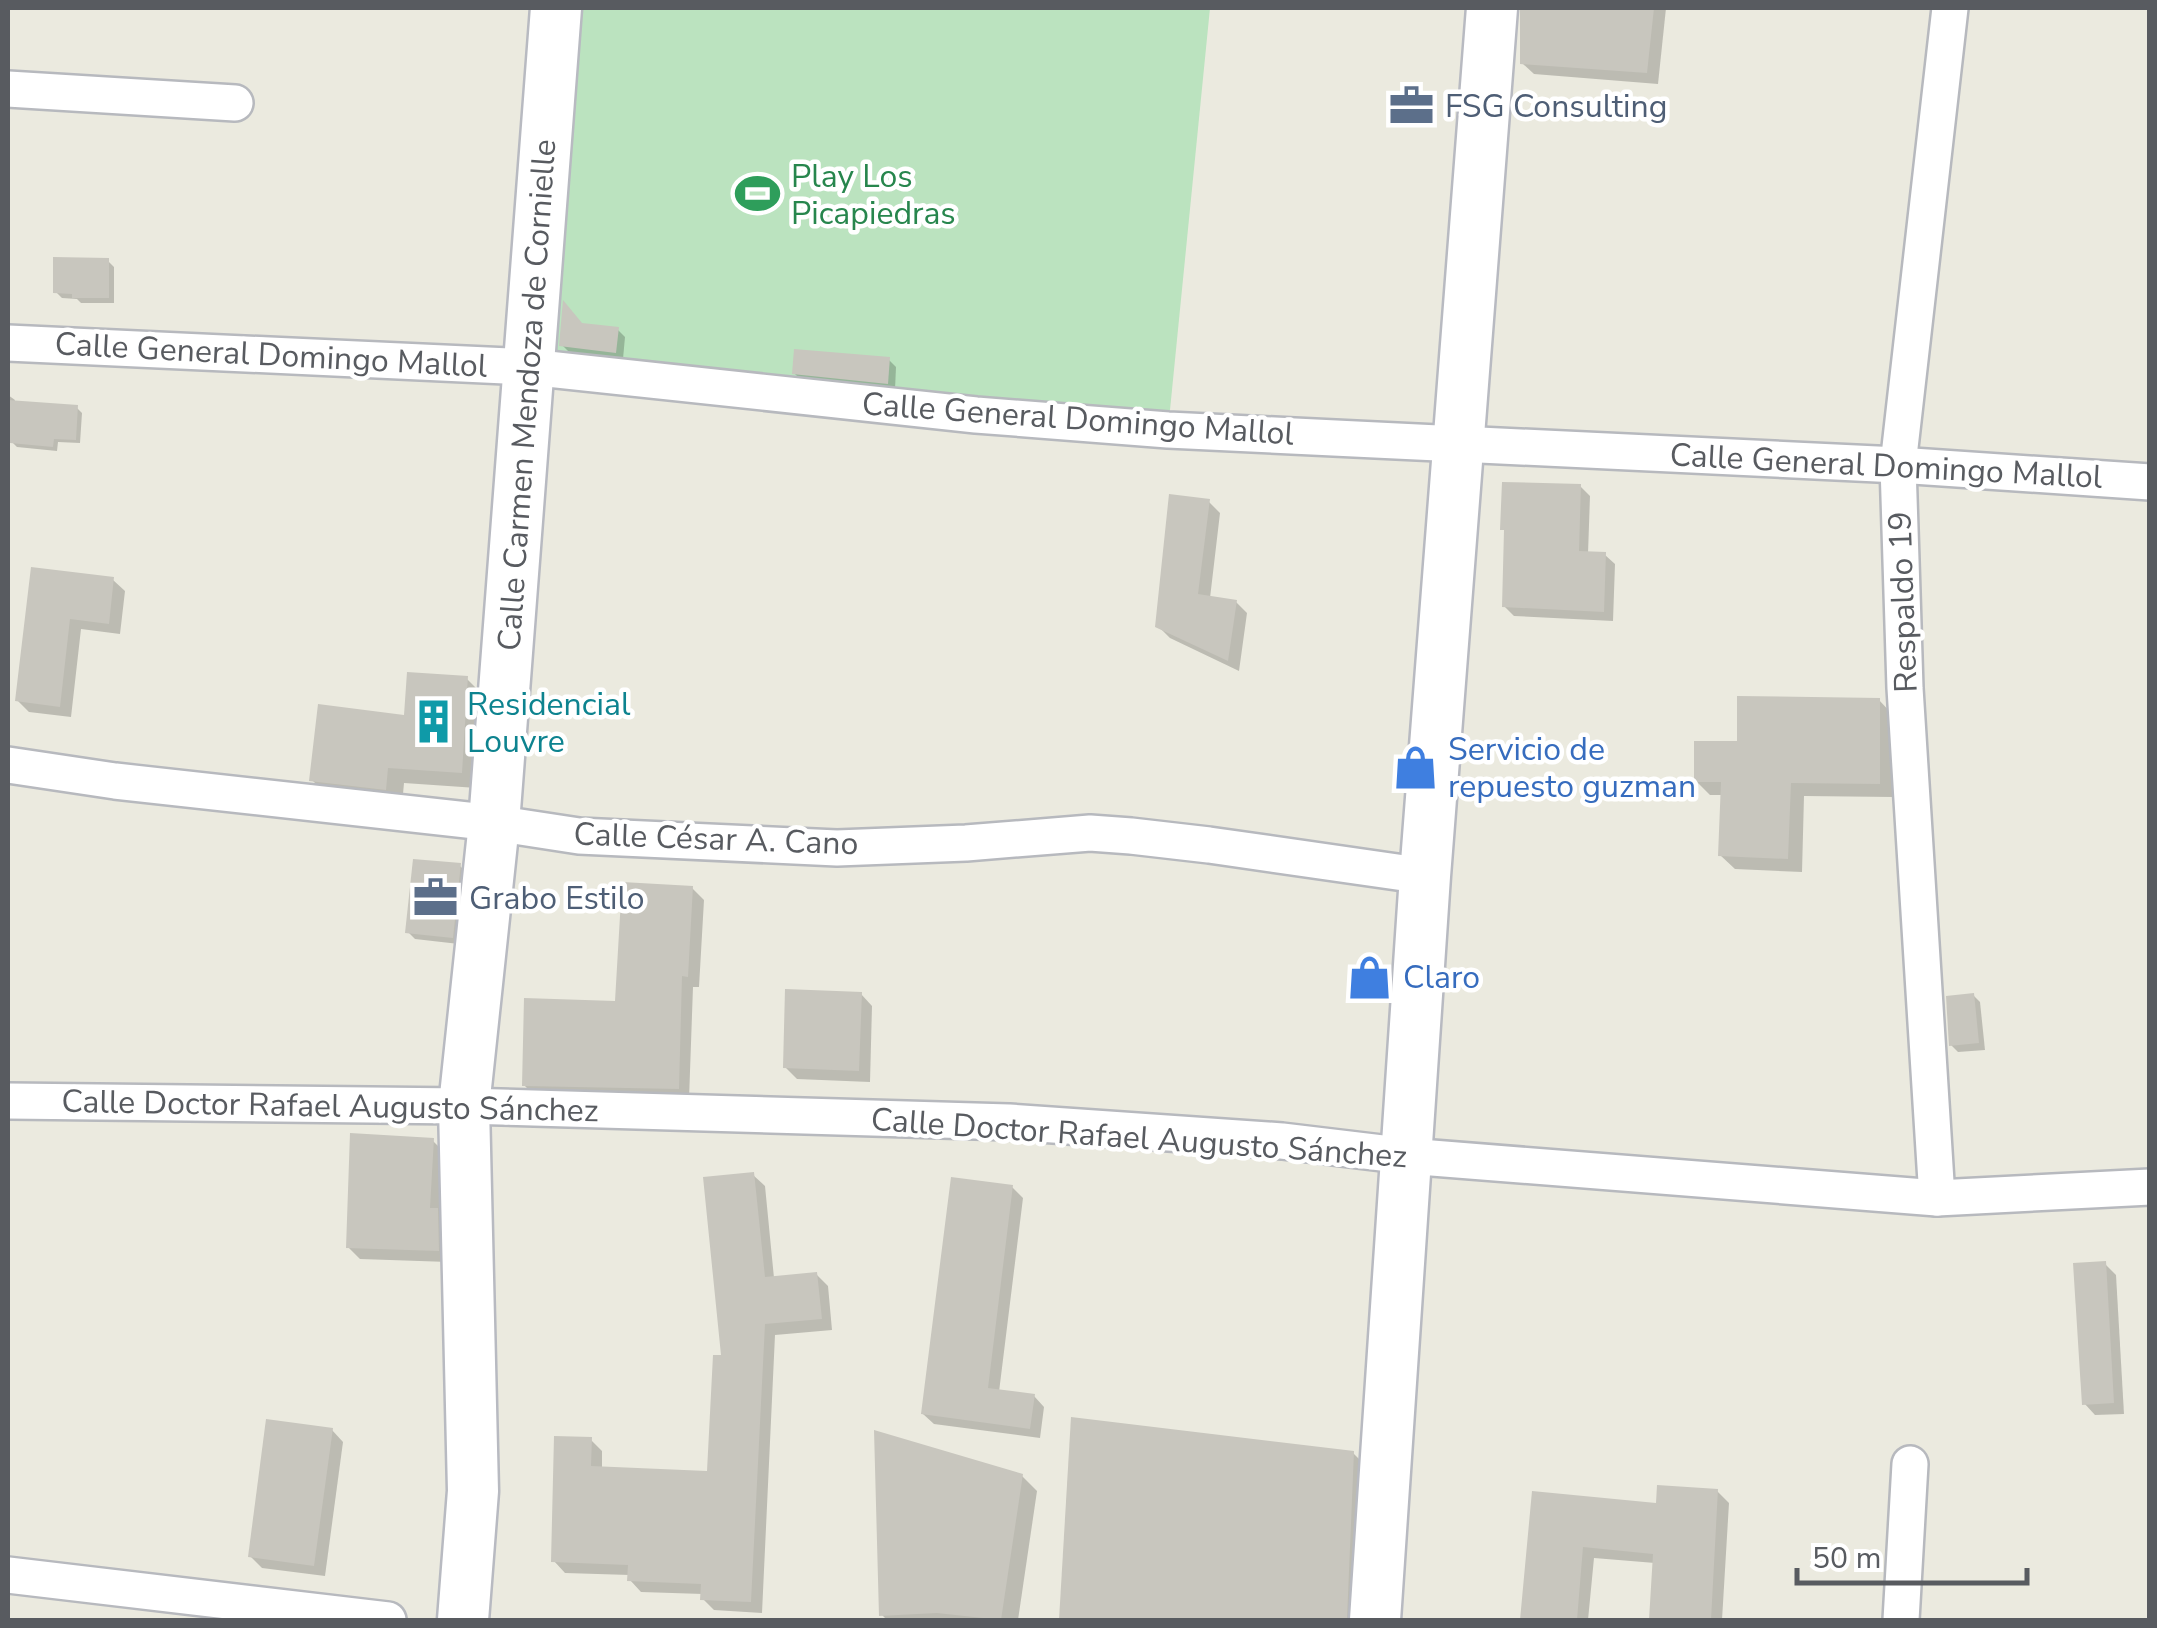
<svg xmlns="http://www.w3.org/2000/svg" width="2157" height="1628" font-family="'Nunito Sans',sans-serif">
  <rect width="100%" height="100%" fill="#ebeadf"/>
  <polygon fill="#bbe3bf" points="556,8 1210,8 1168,430 529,367"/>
  <g fill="#0003">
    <polygon points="1522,8 1666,8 1658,84 1534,74 1522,63"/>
    <polygon points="108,261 114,267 114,303 81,303 77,299 62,298 56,292"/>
    <polygon points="582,325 618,330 625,337 623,359 569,352 562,345"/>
    <polygon points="889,360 896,367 895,390 801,380 794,373"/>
    <polygon points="8,395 15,400 14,403 77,408 82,413 80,443 58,442 57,451 17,447 12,442 12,439 8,438"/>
    <polygon points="1580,486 1590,496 1588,554 1605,555 1615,564 1613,621 1514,616 1504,606 1507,533"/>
    <polygon points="1209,502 1220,513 1210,598 1236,602 1247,613 1239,671 1170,638 1158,626"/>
    <polygon points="33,570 113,580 125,591 120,634 81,629 71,717 29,712 18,701"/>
    <polygon points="466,678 483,695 477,788 404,783 402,805 329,797 312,780"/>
    <polygon points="1879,700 1893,715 1893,797 1804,796 1802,872 1735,869 1720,855 1723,795 1710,795 1696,781 1739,744"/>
    <polygon points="460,866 467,873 459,944 415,939 408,932"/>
    <polygon points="692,888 704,900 699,987 693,987 689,1100 536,1097 524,1085 618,1004"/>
    <polygon points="861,994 872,1006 870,1082 797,1079 785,1067"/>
    <polygon points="1973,995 1980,1002 1985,1050 1958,1052 1951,1045"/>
    <polygon points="433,1141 444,1152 440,1214 448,1222 449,1262 360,1259 348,1247"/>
    <polygon points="753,1175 765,1186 774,1278 816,1274 828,1286 832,1330 775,1335 762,1613 714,1610 703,1599 703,1594 641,1592 630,1580 630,1575 565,1573 554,1561 591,1440 602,1451 602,1469 709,1474 724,1358"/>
    <polygon points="1012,1187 1023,1198 999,1392 1034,1396 1044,1407 1040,1438 934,1424 923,1414"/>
    <polygon points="2105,1264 2116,1275 2124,1414 2095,1415 2084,1403"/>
    <polygon points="1073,1420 1353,1453 1374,1474 1368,1620 1061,1620"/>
    <polygon points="332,1430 343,1442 325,1576 262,1568 251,1557"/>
    <polygon points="1022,1476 1037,1491 1018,1620 887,1620 882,1615"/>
    <polygon points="1717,1491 1729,1503 1722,1620 1652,1620 1655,1563 1594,1558 1588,1620 1522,1620 1534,1494 1659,1505"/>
  </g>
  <g fill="#c8c6be">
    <polygon points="1520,8 1654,8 1647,73 1520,64"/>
    <polygon points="53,257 109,258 109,298 72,298 72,294 53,293"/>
    <polygon points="563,300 582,323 619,327 616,353 559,346"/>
    <polygon points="794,349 890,357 888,384 792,374"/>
    <polygon points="8,400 78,405 76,440 54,439 53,447 10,443"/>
    <polygon points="1502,482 1581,484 1579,551 1606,552 1604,612 1502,607 1504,530 1500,530"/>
    <polygon points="1169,494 1210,499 1198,594 1237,600 1228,661 1155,627"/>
    <polygon points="31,567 114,577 109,624 70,619 60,707 15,701"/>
    <polygon points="407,672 468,676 462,773 388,768 386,790 309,781 318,704 404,715"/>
    <polygon points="1737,696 1880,698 1880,784 1791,783 1788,859 1718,856 1721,782 1694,782 1694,741 1737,741"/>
    <polygon points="413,859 461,863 453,938 405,933"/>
    <polygon points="622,882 693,886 688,977 682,976 679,1089 522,1086 524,998 615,1001"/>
    <polygon points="785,989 862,992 859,1071 783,1068"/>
    <polygon points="1974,993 1979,1043 1949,1046 1946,996"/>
    <polygon points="350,1133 434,1138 430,1208 438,1208 439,1251 346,1248"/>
    <polygon points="754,1172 765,1277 817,1272 822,1319 765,1324 751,1602 700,1600 701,1584 627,1581 628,1565 551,1562 554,1436 592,1437 591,1466 707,1471 713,1355 721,1355 703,1177"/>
    <polygon points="951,1177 1013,1185 988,1388 1035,1394 1030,1429 921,1414"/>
    <polygon points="2106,1261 2114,1403 2082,1405 2073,1263"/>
    <polygon points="1071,1417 1354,1451 1347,1620 1059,1620"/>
    <polygon points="266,1419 333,1428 314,1566 248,1557"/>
    <polygon points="874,1430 1023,1474 1001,1620 937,1613 879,1616"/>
    <polygon points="1657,1485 1718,1489 1711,1620 1649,1620 1653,1554 1583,1547 1577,1620 1520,1620 1532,1491 1656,1503"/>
  </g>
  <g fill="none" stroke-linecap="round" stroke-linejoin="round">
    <defs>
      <g id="street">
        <polyline points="8,89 235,103"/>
        <polyline points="8,343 529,367 976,415 1168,430 1898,465 2150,482"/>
        <polyline points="8,765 115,781 494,823 579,836 837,848 966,843 1090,833 1131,836 1209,845 1425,876"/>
        <polyline points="8,1101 464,1106 1009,1122 1282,1141 1407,1156 1937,1198 2150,1187"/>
        <polyline points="1937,1198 1905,688 1898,465 1950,8"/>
        <polyline points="8,1575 388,1620"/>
        <polyline points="1901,1620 1910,1464"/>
      </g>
      <g id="secondary">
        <polyline points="463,1620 473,1491 464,1106 494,823 556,8"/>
        <polyline points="1375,1620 1425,876 1492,8"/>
      </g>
    </defs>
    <use href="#street" stroke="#b7b9be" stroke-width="40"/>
    <use href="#secondary" stroke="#b8bac1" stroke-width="55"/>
    <use href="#street" stroke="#fff" stroke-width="35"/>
    <use href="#secondary" stroke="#fff" stroke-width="50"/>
  </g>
  <defs>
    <symbol id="office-bare" viewBox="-9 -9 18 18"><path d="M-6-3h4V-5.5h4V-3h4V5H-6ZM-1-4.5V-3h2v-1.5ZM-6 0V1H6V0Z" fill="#5c6f8a" stroke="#fff" stroke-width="2.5" paint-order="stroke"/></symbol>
    <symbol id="stadium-bare" viewBox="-9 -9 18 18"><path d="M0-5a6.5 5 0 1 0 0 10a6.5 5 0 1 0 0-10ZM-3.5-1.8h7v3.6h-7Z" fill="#2e9e5b" stroke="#fff" stroke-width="2.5" paint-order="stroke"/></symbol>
    <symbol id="building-bare" viewBox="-9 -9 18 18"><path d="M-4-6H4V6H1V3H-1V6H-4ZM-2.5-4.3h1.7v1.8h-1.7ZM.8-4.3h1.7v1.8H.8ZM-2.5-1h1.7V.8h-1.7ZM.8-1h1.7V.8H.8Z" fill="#0f9aa8" stroke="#fff" stroke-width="2.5" paint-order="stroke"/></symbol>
    <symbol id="shop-bare" viewBox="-9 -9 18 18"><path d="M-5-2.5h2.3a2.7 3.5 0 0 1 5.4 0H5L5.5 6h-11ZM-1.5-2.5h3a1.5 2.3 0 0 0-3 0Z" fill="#3f7fe0" stroke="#fff" stroke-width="2.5" paint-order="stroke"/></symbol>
  </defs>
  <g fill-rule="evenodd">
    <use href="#office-bare" x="1380" y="74" width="63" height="63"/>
    <use href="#stadium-bare" x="726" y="162" width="63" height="63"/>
    <use href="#building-bare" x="402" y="690" width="63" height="63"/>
    <use href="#shop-bare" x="1384" y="736" width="63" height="63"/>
    <use href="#office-bare" x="404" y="866" width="63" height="63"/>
    <use href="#shop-bare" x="1338" y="946" width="63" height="63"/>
  </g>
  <g text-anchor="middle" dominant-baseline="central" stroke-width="9" stroke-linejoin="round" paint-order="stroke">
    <g font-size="32" fill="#4e5e75" stroke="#fff" text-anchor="start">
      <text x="1445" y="106">FSG Consulting</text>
      <text x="469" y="898">Grabo Estilo</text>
    </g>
    <g font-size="32" fill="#27864d" stroke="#fff" text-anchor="start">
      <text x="791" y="176">Play Los<tspan x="791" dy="37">Picapiedras</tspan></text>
    </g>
    <g font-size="32" fill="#585b60" stroke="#fff">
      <text transform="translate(271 355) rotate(3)">Calle General Domingo Mallol</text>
      <text transform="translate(527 395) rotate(-86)">Calle Carmen Mendoza de Cornielle</text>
      <text transform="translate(1078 419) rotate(4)">Calle General Domingo Mallol</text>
      <text transform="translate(1886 466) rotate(3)">Calle General Domingo Mallol</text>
      <text transform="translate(1903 602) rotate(-92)">Respaldo 19</text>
      <text transform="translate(716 839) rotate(2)">Calle César A. Cano</text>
      <text transform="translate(330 1106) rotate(1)">Calle Doctor Rafael Augusto Sánchez</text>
      <text transform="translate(1139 1138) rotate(4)">Calle Doctor Rafael Augusto Sánchez</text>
    </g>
    <g font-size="32" fill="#0d838f" stroke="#fff" text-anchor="start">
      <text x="467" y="704">Residencial<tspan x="467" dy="37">Louvre</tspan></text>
    </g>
    <g font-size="32" fill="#366cbe" stroke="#fff" text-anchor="start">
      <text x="1448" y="749">Servicio de<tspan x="1448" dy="37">repuesto guzman</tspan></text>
      <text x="1403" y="977">Claro</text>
    </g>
  </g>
  <rect width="2157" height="1628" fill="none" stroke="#585b60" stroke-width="20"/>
  <path d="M1797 1568v15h230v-15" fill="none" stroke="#585b60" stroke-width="5"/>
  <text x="1812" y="1568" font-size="30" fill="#585b60" stroke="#ffffff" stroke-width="8" paint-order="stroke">50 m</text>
</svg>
